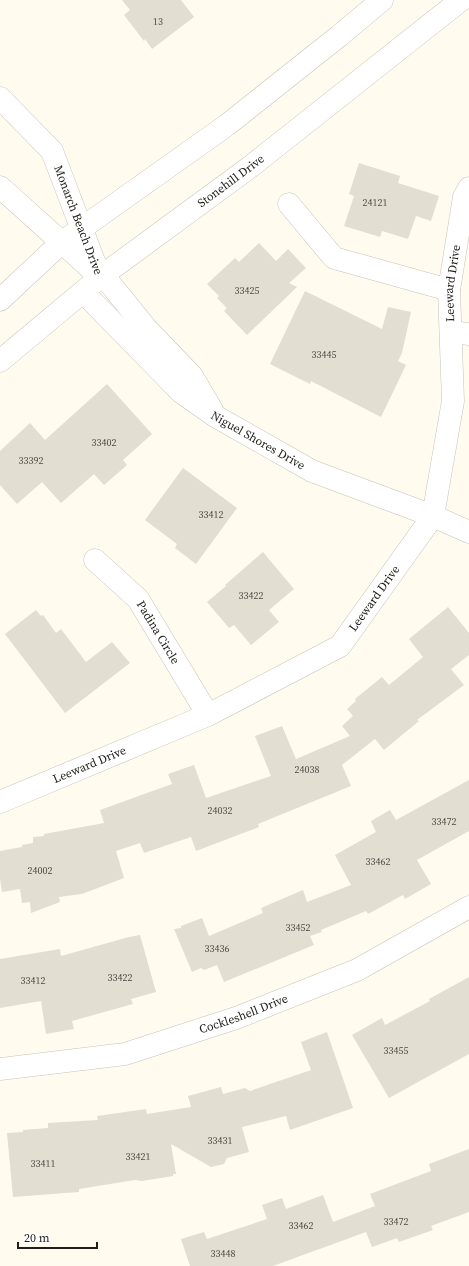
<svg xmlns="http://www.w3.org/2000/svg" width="469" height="1266" font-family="'Source Serif 4',serif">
  <rect width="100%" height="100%" fill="#fffbef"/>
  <g fill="#e2ded2">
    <polygon points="122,0 181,0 194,17 152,49 145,39 144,41 124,15 130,10"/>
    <polygon points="359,163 400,176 398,183 439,196 431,221 416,216 408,239 382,231 380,237 344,226 354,196 349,194"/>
    <polygon points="259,243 276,261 288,249 306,268 289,283 297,287 247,335 224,311 227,308 217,298 219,296 207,284 235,258 239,262"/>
    <polygon points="305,291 382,329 388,307 411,312 402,353 398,361 406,365 381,417 311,381 310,384 270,364"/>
    <polygon points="107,384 152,434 123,460 127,465 104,485 94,474 61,503 42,482 17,504 0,485 0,451 30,423 45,440"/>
    <polygon points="183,468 237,508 196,564 175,548 177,544 145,520"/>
    <polygon points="263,552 294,589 269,610 279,622 251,645 234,625 229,628 207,602 226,586 225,585"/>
    <polygon points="448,607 469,633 469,655 451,669 464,685 417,720 419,721 384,750 375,739 342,765 351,786 258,824 259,827 196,851 191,837 144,853 140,843 116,851 124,878 82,894 59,897 60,902 31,913 30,902 22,903 20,889 2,892 0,879 0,851 22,847 22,845 33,843 33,837 44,836 44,834 104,823 100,810 172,784 168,774 194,765 206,798 271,776 255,736 282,726 296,759 350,736 342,726 353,716 347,709 356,701 355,699 382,677 389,685 423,657 409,639"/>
    <polygon points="36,610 41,616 43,615 56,633 61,629 86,662 112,642 130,663 65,713 5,634"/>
    <polygon points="469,780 469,831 417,860 431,884 405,899 403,895 368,914 366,911 321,930 322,932 310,936 314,945 224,982 217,965 204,970 201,968 192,972 174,929 181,928 181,926 202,918 209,936 263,913 261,908 303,890 307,902 351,885 335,855 376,832 371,821 390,810 396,820"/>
    <polygon points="140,935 156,992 131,999 133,1004 72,1021 74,1029 46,1034 41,1001 0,1008 0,959 60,949 61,956 129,937"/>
    <polygon points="469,977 469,1054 389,1098 352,1035 382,1018 385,1025 430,1001 429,999"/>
    <polygon points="327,1032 353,1108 290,1130 286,1116 242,1127 249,1152 227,1158 224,1164 211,1167 171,1144 176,1174 173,1174 173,1176 142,1181 135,1180 79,1189 79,1192 13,1197 7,1133 23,1132 23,1130 48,1128 48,1123 98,1120 97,1116 146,1109 147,1114 191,1107 188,1096 221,1087 223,1094 245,1088 250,1091 311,1070 301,1042"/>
    <polygon points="469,1149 469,1212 431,1226 433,1230 399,1242 397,1238 372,1247 366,1232 273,1266 190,1266 181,1239 204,1232 207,1239 267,1219 262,1205 282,1198 286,1209 323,1195 333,1222 375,1206 370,1194 431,1171 429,1164"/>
  </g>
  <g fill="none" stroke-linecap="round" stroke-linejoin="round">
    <defs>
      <g id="street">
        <polyline points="289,204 334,258 449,290"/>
        <polyline points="451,332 469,334"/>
        <path id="s1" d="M95 560 138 599 208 715"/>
        <path id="s2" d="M0 802 208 715 340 646 433 516 453 401 449 290 464 197 469 188"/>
        <path id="s3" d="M0 1069 125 1054 236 1018 357 970 469 907"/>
      </g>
      <g id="secondary">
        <path id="s4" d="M0 98 52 151 100 277"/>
        <polyline points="0,187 98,275"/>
        <polyline points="103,275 146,328 192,376 212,410"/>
        <path id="s5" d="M83 292 181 392 215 416 312 471 433 516 469 532"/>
        <polyline points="0,300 61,243 227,125 339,36 382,0"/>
        <path id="s6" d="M0 361 103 275 250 167 461 0"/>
      </g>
    </defs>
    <use href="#street" stroke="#c7c3b8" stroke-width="23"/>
    <use href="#secondary" stroke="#c7c3b8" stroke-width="23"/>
    <use href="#street" stroke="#fff" stroke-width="22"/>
    <use href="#secondary" stroke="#fff" stroke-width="22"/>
  </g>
  <g text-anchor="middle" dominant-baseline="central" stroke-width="4" stroke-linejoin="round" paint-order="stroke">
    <g font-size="10" fill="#504e48">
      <text x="158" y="21">13</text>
      <text x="375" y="202">24121</text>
      <text x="247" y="290">33425</text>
      <text x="324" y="354">33445</text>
      <text x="104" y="442">33402</text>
      <text x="31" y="460">33392</text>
      <text x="211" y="514">33412</text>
      <text x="251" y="595">33422</text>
      <text x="307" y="769">24038</text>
      <text x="220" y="810">24032</text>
      <text x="444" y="821">33472</text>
      <text x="378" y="861">33462</text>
      <text x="40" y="870">24002</text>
      <text x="298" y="927">33452</text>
      <text x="217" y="948">33436</text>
      <text x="120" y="977">33422</text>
      <text x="33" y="980">33412</text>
      <text x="396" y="1050">33455</text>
      <text x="220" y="1140">33431</text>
      <text x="138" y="1156">33421</text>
      <text x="43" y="1163">33411</text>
      <text x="396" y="1221">33472</text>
      <text x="301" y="1225">33462</text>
      <text x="223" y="1253">33448</text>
    </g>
    <g font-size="12" fill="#1f1e1a" stroke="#fff">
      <text stroke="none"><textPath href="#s6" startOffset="293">Stonehill Drive</textPath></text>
      <text stroke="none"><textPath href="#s4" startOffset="148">Monarch Beach Drive</textPath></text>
      <text stroke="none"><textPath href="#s2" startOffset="769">Leeward Drive</textPath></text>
      <text stroke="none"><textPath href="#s5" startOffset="231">Niguel Shores Drive</textPath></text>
      <text stroke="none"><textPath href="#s2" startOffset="433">Leeward Drive</textPath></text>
      <text stroke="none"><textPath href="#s1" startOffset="97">Padina Circle</textPath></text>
      <text stroke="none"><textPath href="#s2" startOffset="97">Leeward Drive</textPath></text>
      <text stroke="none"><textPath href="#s3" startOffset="251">Cockleshell Drive</textPath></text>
    </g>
  </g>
  <path d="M18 1242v6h79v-6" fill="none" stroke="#1f1e1a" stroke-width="2"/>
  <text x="24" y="1242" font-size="12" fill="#1f1e1a" stroke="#ffffff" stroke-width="3" paint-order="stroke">20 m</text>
</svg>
